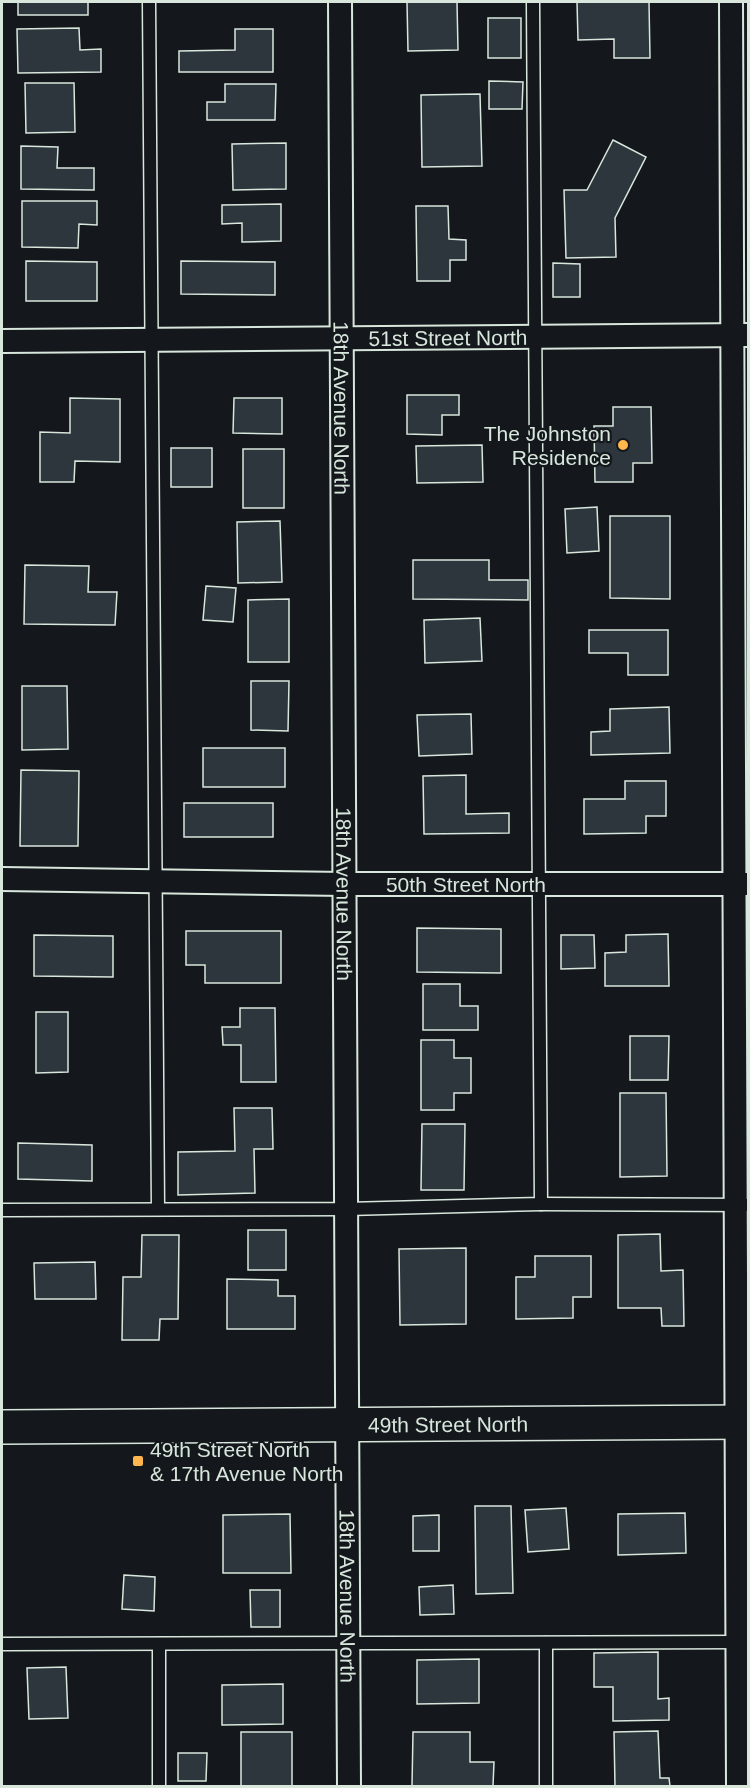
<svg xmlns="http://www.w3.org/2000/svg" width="750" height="1788" font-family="Arial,sans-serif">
  <rect width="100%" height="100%" fill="#14181c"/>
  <g fill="#2c363c" stroke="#d8e6dc" stroke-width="1.5">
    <rect x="18" y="2" width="70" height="13"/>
    <polygon points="407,2 457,2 458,50 408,51"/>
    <polygon points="577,2 649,2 650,58 614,58 614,39 578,40"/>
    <rect x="488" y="18" width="33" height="40"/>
    <polygon points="79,28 80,50 101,49 101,72 18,73 17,29"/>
    <polygon points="235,29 273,29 273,72 179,72 179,51 235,50"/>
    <polygon points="489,81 523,82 522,109 489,109"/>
    <polygon points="25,83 74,83 75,132 26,133"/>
    <polygon points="225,84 276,84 275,120 207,120 207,102 225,102"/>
    <polygon points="480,94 482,166 422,167 421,95"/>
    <polygon points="613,140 646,157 615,218 616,257 566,258 564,190 587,190"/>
    <polygon points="286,143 286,189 233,190 232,144"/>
    <polygon points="21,146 58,147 57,168 94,168 94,190 21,189"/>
    <polygon points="22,201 97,201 97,225 79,224 78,248 22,247"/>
    <polygon points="281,204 281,241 242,242 242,223 222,224 222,205"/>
    <polygon points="416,206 448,206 449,239 466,240 466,260 450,260 450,281 417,281"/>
    <polygon points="26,261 97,262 97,301 26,301"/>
    <polygon points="181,261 275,262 275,295 181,294"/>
    <polygon points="553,263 580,264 580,297 553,297"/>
    <polygon points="407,395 459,395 459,415 442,415 442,435 407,434"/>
    <polygon points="70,398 120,399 120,462 75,461 74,482 40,482 40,432 70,433"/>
    <polygon points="234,398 282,398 282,434 233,433"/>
    <polygon points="613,407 651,407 652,463 633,463 633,482 595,482 594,426 613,426"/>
    <polygon points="482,445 483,482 417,483 416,446"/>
    <rect x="171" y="448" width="41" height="39"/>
    <rect x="243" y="449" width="41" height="59"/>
    <polygon points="597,507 599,551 567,553 565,509"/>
    <polygon points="610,516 670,516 670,599 610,598"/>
    <polygon points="280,521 282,582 238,583 237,522"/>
    <polygon points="413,560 489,560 489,580 528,580 528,600 413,599"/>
    <polygon points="25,565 89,566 88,592 117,592 115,625 24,624"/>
    <polygon points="206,586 236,588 233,622 203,620"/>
    <polygon points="289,599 289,662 248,662 248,600"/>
    <polygon points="480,618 482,661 425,663 424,620"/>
    <polygon points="589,630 668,630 668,675 628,675 628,653 589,653"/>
    <polygon points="251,681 289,681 288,731 251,730"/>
    <polygon points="22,686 67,686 68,749 22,750"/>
    <polygon points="669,707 670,753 591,755 591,732 610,731 610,709"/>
    <polygon points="471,714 472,754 419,756 417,715"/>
    <rect x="203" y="748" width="82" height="39"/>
    <polygon points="21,770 79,771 78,846 20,846"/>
    <polygon points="466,775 466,814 509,813 509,833 424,834 423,776"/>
    <polygon points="625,781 666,781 666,816 646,816 646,833 584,834 584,799 625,799"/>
    <rect x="184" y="803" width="89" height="34"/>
    <polygon points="417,928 501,929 501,973 417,972"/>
    <polygon points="186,931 281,931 281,983 205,983 205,965 186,965"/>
    <polygon points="668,934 669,986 605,986 605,953 626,952 626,935"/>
    <polygon points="34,935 113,936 113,977 34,976"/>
    <polygon points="561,935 594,935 595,968 561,969"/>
    <polygon points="423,984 460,984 460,1006 478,1006 478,1030 423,1030"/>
    <polygon points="240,1008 275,1008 276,1082 241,1082 241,1045 223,1045 222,1027 240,1027"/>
    <polygon points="36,1012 68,1012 68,1072 36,1073"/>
    <polygon points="630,1036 669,1036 668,1080 630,1080"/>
    <polygon points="421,1040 454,1040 454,1058 471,1058 471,1093 454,1093 454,1110 421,1110"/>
    <polygon points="620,1093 666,1093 667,1176 620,1177"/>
    <polygon points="234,1108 272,1108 273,1149 254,1149 255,1193 178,1195 178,1152 235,1151"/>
    <polygon points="422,1124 465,1124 464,1190 421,1190"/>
    <polygon points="18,1143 92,1145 92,1181 18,1179"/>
    <rect x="248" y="1230" width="38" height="40"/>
    <polygon points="660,1234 661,1271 683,1270 684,1326 662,1326 661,1308 618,1308 618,1235"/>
    <polygon points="142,1235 179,1235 178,1319 160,1319 159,1340 122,1340 123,1277 141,1277"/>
    <polygon points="466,1248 466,1324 400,1325 399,1249"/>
    <polygon points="535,1256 591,1256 591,1297 573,1297 573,1318 516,1319 516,1277 535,1277"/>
    <polygon points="95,1262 96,1299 35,1299 34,1263"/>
    <polygon points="227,1279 278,1280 278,1296 295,1296 295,1329 227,1329"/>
    <polygon points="475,1506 511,1506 513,1593 476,1594"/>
    <polygon points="566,1508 569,1549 528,1552 525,1510"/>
    <polygon points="685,1513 686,1553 618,1555 618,1514"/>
    <polygon points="290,1514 291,1573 223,1573 223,1515"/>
    <polygon points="439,1515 439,1551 413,1551 413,1516"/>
    <polygon points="124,1575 155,1577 154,1611 122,1609"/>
    <polygon points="453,1585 454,1614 420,1615 419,1587"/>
    <polygon points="250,1590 280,1590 280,1627 251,1627"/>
    <polygon points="658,1652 658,1699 669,1698 669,1720 613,1721 613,1687 594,1687 594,1653"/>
    <polygon points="479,1659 479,1703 417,1704 417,1660"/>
    <polygon points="66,1667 68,1718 29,1719 27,1668"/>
    <polygon points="283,1684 283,1724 222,1725 222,1685"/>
    <polygon points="658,1731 660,1778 669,1778 670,1786 615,1786 614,1732"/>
    <rect x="241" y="1732" width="51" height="54"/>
    <polygon points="413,1732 470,1732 470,1762 494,1762 493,1786 412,1786"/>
    <polygon points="178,1753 207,1753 206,1781 178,1781"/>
  </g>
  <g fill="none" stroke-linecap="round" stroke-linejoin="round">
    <defs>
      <g id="service">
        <polyline points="149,2 158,1208"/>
        <polyline points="541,1204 748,1205"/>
        <polyline points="2,1210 347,1209 541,1204 533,2"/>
        <polyline points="546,1643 546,1786"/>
        <polyline points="2,1644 741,1642"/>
        <polyline points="159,1644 159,1786"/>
      </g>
      <g id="minor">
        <path id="s1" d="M340 2 349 1786"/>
        <polyline points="731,2 738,1786"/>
        <path id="s2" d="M2 341 748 335"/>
        <path id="s3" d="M2 879 345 884H748"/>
      </g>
      <g id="secondary">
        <path id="s4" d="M2 1427 748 1422"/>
      </g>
    </defs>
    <use href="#service" stroke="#d8e6dc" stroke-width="15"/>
    <use href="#minor" stroke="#d8e6dc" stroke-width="26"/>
    <use href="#secondary" stroke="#d8e6dc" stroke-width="36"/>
    <use href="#service" stroke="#14181c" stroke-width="12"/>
    <use href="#minor" stroke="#14181c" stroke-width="22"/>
    <use href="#secondary" stroke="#14181c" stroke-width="33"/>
  </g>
  <g fill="#ffb74d" stroke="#14181c" stroke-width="2">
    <circle cx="623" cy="445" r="6"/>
    <rect x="132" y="1455" width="12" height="12" rx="3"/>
  </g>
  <g text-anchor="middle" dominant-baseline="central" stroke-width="4.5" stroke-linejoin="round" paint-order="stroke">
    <g font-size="21" fill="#d8e6dc" stroke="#14181c">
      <text stroke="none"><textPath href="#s2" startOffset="446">51st Street North</textPath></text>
      <text stroke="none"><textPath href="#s1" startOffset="406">18th Avenue North</textPath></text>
      <text stroke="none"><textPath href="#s3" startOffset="464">50th Street North</textPath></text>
      <text stroke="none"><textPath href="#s1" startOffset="892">18th Avenue North</textPath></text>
      <text stroke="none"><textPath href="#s4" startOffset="446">49th Street North</textPath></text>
      <text stroke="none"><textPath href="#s1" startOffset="1594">18th Avenue North</textPath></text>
    </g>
    <g font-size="21" fill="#d8e6dc" stroke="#14181c" text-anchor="end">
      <text x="611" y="433">The Johnston<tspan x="611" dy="24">Residence</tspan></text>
      <text x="150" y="1449" text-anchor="start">49th Street North<tspan x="150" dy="24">&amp; 17th Avenue North</tspan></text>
    </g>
  </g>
  <rect width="750" height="1788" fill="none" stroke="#d8e6dc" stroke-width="6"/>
</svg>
